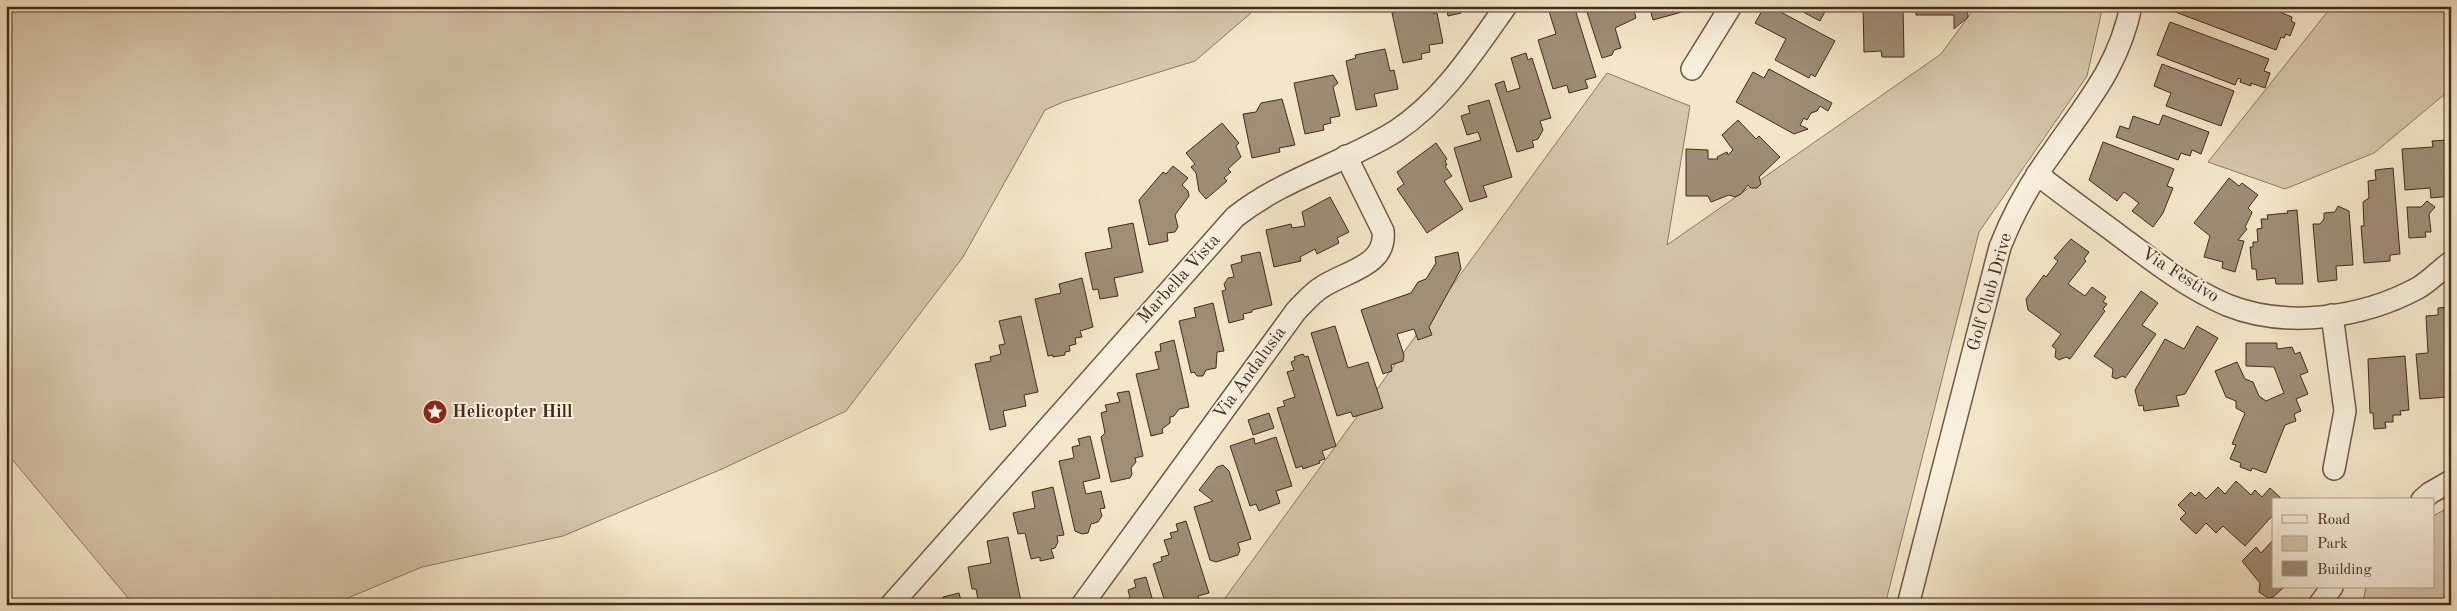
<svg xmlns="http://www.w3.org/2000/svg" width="2457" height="611" font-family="'Old Standard TT',serif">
  <rect width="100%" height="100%" fill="#f4e7c9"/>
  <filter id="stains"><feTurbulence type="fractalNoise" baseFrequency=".004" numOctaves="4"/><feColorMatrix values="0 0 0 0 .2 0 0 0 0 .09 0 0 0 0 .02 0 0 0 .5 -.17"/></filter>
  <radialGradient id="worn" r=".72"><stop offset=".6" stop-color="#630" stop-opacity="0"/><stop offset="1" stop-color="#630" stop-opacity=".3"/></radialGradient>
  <g fill="#d6c7ac" stroke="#8c7964">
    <polygon points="6,6 1259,6 1195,61 1063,102 1045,110 963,257 846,411 722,469 563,536 422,567 343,600 337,605 134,605 6,452"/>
    <polygon points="1976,6 2103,6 2087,76 1979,232 1885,605 1220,605 1607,73 1690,106 1667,245 1941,54"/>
    <polygon points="2332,6 2451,6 2451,89 2374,153 2285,189 2208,162"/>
    <polygon points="2448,508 2451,509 2451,605 2362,605 2366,587 2433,587 2433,516"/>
  </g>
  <g fill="#9f8d76" stroke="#432b1d">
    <polygon points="1400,6 1432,6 1433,13 1437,13 1443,43 1429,45 1430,52 1421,54 1422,59 1403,63 1392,13 1401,11"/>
    <polygon points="1446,6 1467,6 1460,8 1461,13 1448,16"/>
    <polygon points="1554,6 1574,6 1596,77 1585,80 1588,88 1569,93 1567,85 1553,89 1538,40 1556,34 1548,8"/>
    <polygon points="1585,6 1633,6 1636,18 1615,28 1621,48 1614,50 1612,55 1602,58"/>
    <polygon points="1649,6 1688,6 1689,10 1653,20"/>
    <polygon points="1765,6 1773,11 1775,9 1835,41 1815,77 1811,74 1809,78 1775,60 1786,39 1755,23"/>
    <polygon points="1792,6 1828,6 1820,21"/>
    <polygon points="1863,6 1903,6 1904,57 1882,57 1881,51 1864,52"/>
    <polygon points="1916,6 1967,6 1968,17 1954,29 1954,15 1916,15"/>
    <polygon points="2172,6 2264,6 2292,17 2291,21 2295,23 2290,36 2286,34 2284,38 2281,37 2276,50 2170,10"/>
    <polygon points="2170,22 2269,59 2264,71 2270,73 2265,88 2251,83 2251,86 2240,82 2241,79 2238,78 2235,85 2157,55"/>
    <polygon points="1385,49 1390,71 1394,70 1398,89 1374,94 1377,106 1356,110 1346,61 1356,58 1355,55"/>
    <polygon points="1526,53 1528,60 1532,58 1551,118 1540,121 1543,130 1538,139 1532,141 1534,147 1517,152 1495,84 1504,81 1507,92 1520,88 1511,58"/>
    <polygon points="2162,64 2234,91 2221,126 2166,106 2171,93 2154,86"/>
    <polygon points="1769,69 1832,103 1828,111 1820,106 1817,111 1811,113 1807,120 1804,118 1800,125 1808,129 1794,134 1736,102 1753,72 1764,78"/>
    <polygon points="1333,75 1338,83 1333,87 1340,116 1330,118 1331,123 1323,125 1324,130 1305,134 1294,83"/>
    <polygon points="1282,99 1295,145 1279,148 1280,152 1252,158 1243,114 1256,112 1261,103"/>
    <polygon points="1489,100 1512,177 1483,186 1487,197 1470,202 1454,148 1481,140 1478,132 1467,135 1461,116 1470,113 1468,106"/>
    <polygon points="2163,115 2209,132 2201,154 2192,150 2190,156 2181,153 2178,160 2116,137 2120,126 2129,129 2133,116 2159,125"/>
    <polygon points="1738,120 1756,139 1759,136 1780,157 1759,177 1761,184 1757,188 1751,188 1748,185 1741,194 1735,197 1729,195 1711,202 1708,196 1686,196 1686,149 1708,150 1708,159 1718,159 1717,157 1727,152 1728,155 1733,150 1722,135"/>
    <polygon points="1222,123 1239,143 1236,146 1241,157 1228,169 1231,172 1224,178 1227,181 1206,199 1199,191 1196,173 1191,167 1195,164 1186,153"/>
    <polygon points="2446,140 2451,196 2431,198 2430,188 2405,190 2402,149 2433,147 2432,141"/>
    <polygon points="2103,142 2174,169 2167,186 2173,188 2163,213 2153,227 2132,211 2139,203 2124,192 2117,201 2089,180"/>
    <polygon points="1436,143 1447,159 1445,161 1447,165 1445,166 1452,176 1444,181 1463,209 1427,233 1397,189 1404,184 1397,172"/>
    <polygon points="1173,166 1188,178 1182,185 1188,191 1189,196 1175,215 1178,227 1175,232 1167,233 1168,241 1149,245 1139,200 1163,172 1166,174"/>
    <polygon points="2393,168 2400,254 2390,255 2390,261 2364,263 2361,226 2364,226 2363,202 2369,198 2368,181 2376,180 2375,170"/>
    <polygon points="2229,178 2239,186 2242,183 2258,195 2248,208 2252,212 2251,215 2245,227 2247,229 2238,240 2244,241 2235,272 2222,268 2223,262 2204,257 2210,236 2194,223"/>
    <polygon points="1330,197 1349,232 1337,238 1339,243 1317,254 1315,249 1300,257 1301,261 1274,267 1266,230 1291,224 1292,228 1305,226 1302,212"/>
    <polygon points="2427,201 2435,207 2429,214 2431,232 2425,232 2426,237 2409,238 2407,207 2421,207"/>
    <polygon points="2338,206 2349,211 2353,265 2336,266 2337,280 2318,282 2313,224 2320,224 2324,219 2324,213 2335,212"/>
    <polygon points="2297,210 2303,284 2276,284 2275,278 2257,280 2256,269 2252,269 2250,247 2253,247 2253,242 2258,242 2257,229 2262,228 2261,219 2268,219 2267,215 2288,213 2287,211"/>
    <polygon points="1133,223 1143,272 1114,278 1118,296 1100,299 1098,289 1093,290 1085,253 1112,248 1108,228"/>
    <polygon points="2071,239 2089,252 2084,259 2086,261 2068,284 2085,296 2092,287 2106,297 2103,302 2107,304 2103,309 2105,311 2070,359 2066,357 2059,360 2055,357 2056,349 2052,346 2061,334 2028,310 2026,299 2044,275 2046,277 2058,261 2054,258"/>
    <polygon points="1260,252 1272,305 1252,310 1252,312 1243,314 1244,319 1229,323 1222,291 1226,290 1224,284 1228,278 1234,277 1231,265 1242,262 1241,256"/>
    <polygon points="1458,252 1461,269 1429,327 1432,335 1418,340 1414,329 1397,334 1404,355 1403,361 1391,365 1392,371 1383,374 1361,310 1411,293 1418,282 1426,279 1436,263 1435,257"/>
    <polygon points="1082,278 1093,327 1080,331 1082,337 1075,338 1076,344 1069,346 1070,351 1065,352 1065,355 1053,357 1053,355 1048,356 1035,299 1061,293 1059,284"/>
    <polygon points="2141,291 2158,303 2142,325 2156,334 2125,378 2123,376 2116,379 2112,377 2113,369 2094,356"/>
    <polygon points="1213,303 1224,351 1217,352 1216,368 1206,370 1203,376 1197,376 1194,372 1191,373 1179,321 1196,317 1194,308"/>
    <polygon points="2449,307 2451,391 2447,391 2448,397 2420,399 2416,354 2428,353 2426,316 2438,315 2438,308"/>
    <polygon points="1021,316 1038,392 1024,395 1026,406 1003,411 1006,426 990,430 975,364 991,361 990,357 1001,354 999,345 1005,344 999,321"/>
    <polygon points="1335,326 1348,368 1368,362 1383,408 1353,417 1351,412 1337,416 1311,333"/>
    <polygon points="2197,326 2218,338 2185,394 2176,396 2179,406 2144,411 2143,405 2139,406 2135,390 2165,339 2184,349"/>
    <polygon points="1174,340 1189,407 1179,409 1174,416 1170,417 1170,423 1162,429 1163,433 1151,436 1136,374 1159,369 1155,352 1161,351 1160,344"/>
    <polygon points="2246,343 2277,343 2277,349 2292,347 2295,354 2300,352 2308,372 2300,375 2308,394 2296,399 2301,411 2294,414 2296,421 2285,425 2266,473 2252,468 2251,471 2240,467 2241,463 2230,459 2236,445 2232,444 2245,413 2236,408 2236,401 2226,397 2215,371 2237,362 2245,379 2253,382 2259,396 2266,401 2284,393 2274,367 2246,366"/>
    <polygon points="1303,354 1305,357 1308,356 1336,446 1322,451 1325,459 1319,461 1320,463 1303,469 1302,466 1296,468 1277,408 1285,406 1283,401 1295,397 1287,372 1294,370 1291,362 1295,360 1294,357"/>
    <polygon points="2405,356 2409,410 2400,411 2401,415 2393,415 2393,422 2385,422 2386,428 2374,429 2373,413 2370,413 2368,359"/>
    <polygon points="1129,391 1143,456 1135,458 1136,462 1131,468 1132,474 1130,478 1111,482 1101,437 1105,433 1101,413 1107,411 1105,405 1120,402 1117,393"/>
    <polygon points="1269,413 1274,428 1253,435 1248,420"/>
    <polygon points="1090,436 1100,478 1083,482 1086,494 1101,491 1105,508 1100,509 1102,516 1098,522 1091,524 1088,533 1082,534 1075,531 1059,461 1074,458 1072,447 1080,445 1078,439"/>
    <polygon points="1276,437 1292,486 1276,491 1280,503 1259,511 1256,504 1250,506 1230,446 1254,438 1255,444"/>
    <polygon points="1223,465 1229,471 1251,539 1238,543 1240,550 1238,555 1216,562 1210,560 1194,507 1213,501 1199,490 1217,467"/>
    <polygon points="2236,481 2251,495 2255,490 2262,497 2270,488 2283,500 2273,500 2273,515 2245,546 2223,526 2216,533 2206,523 2196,534 2180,519 2186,513 2178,505 2191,492 2195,496 2199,492 2206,499 2218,487 2225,494"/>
    <polygon points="1053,487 1064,535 1057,536 1058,542 1055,548 1051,549 1054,558 1040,561 1040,557 1031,559 1025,533 1018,534 1013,513 1035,508 1032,492"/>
    <polygon points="1186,521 1209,593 1198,596 1201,605 1166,605 1153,564 1162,561 1161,557 1169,555 1164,540 1172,538 1170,533 1178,531 1176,524"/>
    <polygon points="1008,537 1021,602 979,605 976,589 972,589 968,567 991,563 987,541"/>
    <polygon points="2273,540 2273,587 2284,587 2273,597 2268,598 2259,592 2260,583 2242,561 2256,547 2261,553"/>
    <polygon points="1146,577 1154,605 1129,605 1127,599 1130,598 1128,590 1136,587 1134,580"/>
    <polygon points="959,593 962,605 938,605 938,602 943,601 943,597"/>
  </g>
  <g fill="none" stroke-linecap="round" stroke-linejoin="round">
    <defs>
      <g id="minor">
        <polyline points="1692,69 1731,6"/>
        <path d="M2037 174C2066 197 2096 218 2125 240 2157 264 2190 289 2227 305 2287 329 2362 318 2418 288 2430 281 2440 270 2451 262"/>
        <polyline points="2332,315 2345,411 2334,469"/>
        <polyline points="2422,500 2430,493 2451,481"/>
        <path d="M891 605 1235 217C1286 177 1343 164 1396 131 1443 100 1474 51 1506 6"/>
        <path d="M1082 605 1296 311C1304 303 1312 293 1322 287 1346 271 1387 266 1383 231L1346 156"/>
        <path d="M1908 605 2000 247C2014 211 2032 180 2054 150 2087 102 2119 66 2131 6"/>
        <polyline points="2319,605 2332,587"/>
      </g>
    </defs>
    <use href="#minor" stroke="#6f5a48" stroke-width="24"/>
    <use href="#minor" stroke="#f8efdc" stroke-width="21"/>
  </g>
  <defs>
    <symbol id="sight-disc" viewBox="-11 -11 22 22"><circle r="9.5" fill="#8f2418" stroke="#f8efdc"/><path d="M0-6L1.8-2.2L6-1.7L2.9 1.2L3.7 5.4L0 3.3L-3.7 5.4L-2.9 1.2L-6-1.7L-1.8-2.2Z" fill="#fff"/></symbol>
  </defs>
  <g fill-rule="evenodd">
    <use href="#sight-disc" x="421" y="398" width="28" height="28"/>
  </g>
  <g text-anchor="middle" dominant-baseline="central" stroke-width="4" stroke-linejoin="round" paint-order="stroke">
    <g font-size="18" fill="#432b1d" stroke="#f8efdc">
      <text transform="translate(2180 275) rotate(32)">Via Festivo</text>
      <text transform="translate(1179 279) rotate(-48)">Marbella Vista</text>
      <text transform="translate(1990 292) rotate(-74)">Golf Club Drive</text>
      <text transform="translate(1250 373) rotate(-54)">Via Andalusia</text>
    </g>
    <g font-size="18" font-weight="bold" fill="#432b1d" stroke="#f8efdc" text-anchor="start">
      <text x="452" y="412">Helicopter Hill</text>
    </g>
  </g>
  <rect width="2457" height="611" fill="none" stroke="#f4e7c9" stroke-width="25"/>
  <rect x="8" y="8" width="2442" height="596" fill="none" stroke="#432b1d" stroke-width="2.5"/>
  <rect x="12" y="12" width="2432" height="586" fill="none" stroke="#432b1d"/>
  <rect x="2272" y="498" width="162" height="90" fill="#f8efdc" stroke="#b0a190"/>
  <rect x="2282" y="515" width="25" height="8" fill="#f8efdc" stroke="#b0a190"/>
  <text x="2317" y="524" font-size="15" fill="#432b1d">Road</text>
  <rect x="2282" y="536" width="25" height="15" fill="#d6c7ac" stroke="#b0a190"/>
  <text x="2317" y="548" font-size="15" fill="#432b1d">Park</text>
  <rect x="2282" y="561" width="25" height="15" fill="#9f8d76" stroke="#b0a190"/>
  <text x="2317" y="574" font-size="15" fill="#432b1d">Building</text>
  <rect width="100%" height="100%" filter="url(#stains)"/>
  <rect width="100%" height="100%" fill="url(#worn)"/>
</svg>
